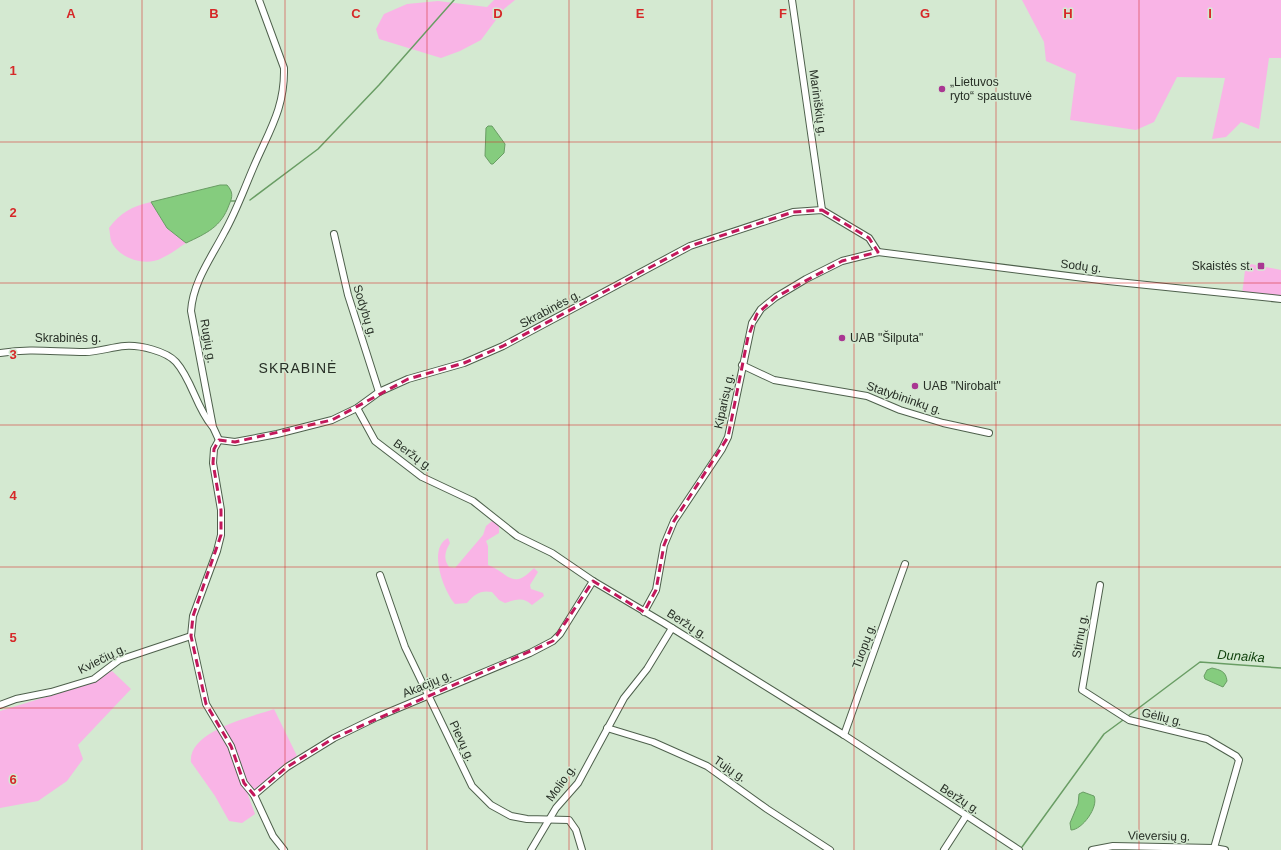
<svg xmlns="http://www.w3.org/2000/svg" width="1281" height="850" font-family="Helvetica,sans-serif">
  <rect width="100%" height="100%" fill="#d4e9d1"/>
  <g fill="#f9b4e6">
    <polygon points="494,0 515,0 504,9 481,40 460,51 441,58 379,39 376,29 384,14 407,4 438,1 487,7"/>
    <polygon points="1022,0 1281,0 1281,58 1269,58 1259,129 1241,122 1226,137 1212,139 1225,78 1177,77 1154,122 1136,130 1070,120 1076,74 1046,61 1044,42"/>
    <path d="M151 202 167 228 186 243C178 248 171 254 162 258 146 267 119 259 111 241 110 237 110 232 109 228 120 213 132 206 151 202Z"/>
    <polygon points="1246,263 1281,270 1281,297 1242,294"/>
    <path d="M492 521 496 522 499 526V533L486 541 488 546V565C509 573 512 591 534 568L538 572 530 585 531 589 543 593 544 596 532 605C523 596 515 600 505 603L499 600 492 592C480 590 475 594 467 603L455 604C444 592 427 548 448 538L450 543C445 551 443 559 449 567L455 568 483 535 486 526Z"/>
    <polygon points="112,671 131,689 78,745 83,759 67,781 38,801 0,808 0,711 75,688"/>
    <path d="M274 709 297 756 248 795 255 814 242 823 229 821 215 796 191 762C188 731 251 717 274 709Z"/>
  </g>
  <g fill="#85cc7e" stroke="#699d64">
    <polygon points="488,126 492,126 505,144 504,153 493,164 491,164 485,156 486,128"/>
    <path d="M220 185H227C233 192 233 196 229 205 221 227 207 233 186 243L167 228 151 202Z"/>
    <path d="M1212 668C1220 670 1226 671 1227 681L1223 687 1205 679 1204 676 1207 670Z"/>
    <path d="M1083 792 1094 796C1099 807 1082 830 1071 830L1070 823 1078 804 1079 794Z"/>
  </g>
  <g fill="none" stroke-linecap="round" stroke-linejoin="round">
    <g stroke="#699d64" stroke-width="1.5">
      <polyline points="250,200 318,149 379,85 454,0"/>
      <polyline points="231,201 235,201"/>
      <polyline points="1128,716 1200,662 1281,668"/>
      <polyline points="1022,847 1104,734 1123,720"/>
    </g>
    <defs>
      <g id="street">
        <polyline points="792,0 822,210"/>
        <polyline points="334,234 348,295 379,392"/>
        <path d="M0 353C32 348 54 352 85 352 99 352 111 347 125 346 140 345 166 351 176 362 192 380 196 407 212 426"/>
        <polyline points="742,365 774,380 867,396 900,410 943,423 989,433"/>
        <polyline points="357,408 375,441 422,477 473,501 517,536 552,553 593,581 664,623 844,735 1019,850"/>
        <polyline points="219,440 235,442 277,434 332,420 357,408 379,392 408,379 464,363 503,346 690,246 793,212 822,210 869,238 878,252"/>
        <path d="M219 440 213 427 191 311C193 282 211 258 224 233 236 212 244 189 254 166 269 131 285 108 284 68L259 0"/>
        <polyline points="219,440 214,449 213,463 221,510 221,535 217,551 193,616 191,636 206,704 231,746 244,783 254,795 273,836 284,850"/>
        <polyline points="380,575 405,647 472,786 491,805 511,816 527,819 569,820 576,830 582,850"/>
        <polyline points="1100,585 1082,690 1129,720 1207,739 1236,756 1239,760 1214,848"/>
        <polyline points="644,612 656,590 664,545 674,521 722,449 728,437 752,323 761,309 776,297 806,279 842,261 878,252 1108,281 1281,299"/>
        <polyline points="0,705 16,699 51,692 94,679 119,660 191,636"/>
        <polyline points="607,728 653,742 707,766 767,809 830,850"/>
        <polyline points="844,735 905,564"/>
        <polyline points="254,795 287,767 334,738 377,717 530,653 553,641 560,634 593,581"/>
        <polyline points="531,850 556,808 578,783 624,698 647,669 672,628"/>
        <polyline points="944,850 966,816"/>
        <polyline points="1092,850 1113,846 1214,848 1225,850"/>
      </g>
    </defs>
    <use href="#street" stroke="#4e604c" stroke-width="8"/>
    <use href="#street" stroke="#fff" stroke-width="6"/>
  </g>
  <path fill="none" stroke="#c2185b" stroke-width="3" stroke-dasharray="8 5" stroke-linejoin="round" d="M822 210 869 238 878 252 842 261 776 297 757 314 748 337 728 437 674 521 664 545 656 590 644 612 593 581 553 641 334 738 287 767 254 795 244 783 231 746 206 704 191 636 193 616 221 535V510L213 463 214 449 219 440 235 442 332 420 408 379 464 363 503 346 690 246 793 212Z"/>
  <path fill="none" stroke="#d62828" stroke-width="1" stroke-opacity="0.55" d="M142 0V850M285 0V850M427 0V850M569 0V850M712 0V850M854 0V850M996 0V850M1139 0V850M0 142H1281M0 283H1281M0 425H1281M0 567H1281M0 708H1281"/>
  <g fill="#a93792" stroke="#d4e9d1" stroke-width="1.5">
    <circle cx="942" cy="89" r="4"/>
    <rect x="1257" y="262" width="8" height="8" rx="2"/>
    <circle cx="842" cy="338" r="4"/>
    <circle cx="915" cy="386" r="4"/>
  </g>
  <g text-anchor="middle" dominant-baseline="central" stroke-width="3" stroke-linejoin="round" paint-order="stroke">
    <g font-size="12" fill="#272f26" stroke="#d4e9d1" text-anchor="start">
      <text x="950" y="82">„Lietuvos<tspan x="950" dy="14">ryto“ spaustuvė</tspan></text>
      <text x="1253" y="266" text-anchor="end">Skaistės st.</text>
      <text x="850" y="338">UAB "Šilputa"</text>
      <text x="923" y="386">UAB "Nirobalt"</text>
    </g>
    <g font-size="12" fill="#272f26" stroke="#d4e9d1">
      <text transform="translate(818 103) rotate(82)">Mariniškių g.</text>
      <text transform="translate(1081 266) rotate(7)">Sodų g.</text>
      <text transform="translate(550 309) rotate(-28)">Skrabinės g.</text>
      <text transform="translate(365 311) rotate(73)">Sodybų g.</text>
      <text x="68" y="338">Skrabinės g.</text>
      <text transform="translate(208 341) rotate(80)">Rugių g.</text>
      <text transform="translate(904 398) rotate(19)">Statybininkų g.</text>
      <text transform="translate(724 401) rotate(-78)">Kiparisų g.</text>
      <text transform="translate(413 455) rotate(36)">Beržų g.</text>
      <text transform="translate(687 624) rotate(32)">Beržų g.</text>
      <text transform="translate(1080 636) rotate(-80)">Stirnų g.</text>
      <text transform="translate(864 646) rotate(-70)">Tuopų g.</text>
      <text transform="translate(102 659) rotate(-27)">Kviečių g.</text>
      <text transform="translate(427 684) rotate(-23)">Akacijų g.</text>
      <text transform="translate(1162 717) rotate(14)">Gėlių g.</text>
      <text transform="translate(462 741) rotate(65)">Pievų g.</text>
      <text transform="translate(730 769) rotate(34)">Tujų g.</text>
      <text transform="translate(561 783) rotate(-54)">Molio g.</text>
      <text transform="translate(960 799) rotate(33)">Beržų g.</text>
      <text transform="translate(1159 836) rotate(1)">Vieversių g.</text>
    </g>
    <g font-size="13" font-style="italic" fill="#0d3f0a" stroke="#d4e9d1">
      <text transform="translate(1241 656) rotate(4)">Dunaika</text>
    </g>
    <g font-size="14" letter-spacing="1" fill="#272f26" stroke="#d4e9d1">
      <text x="298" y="368">SKRABINĖ</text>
    </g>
  </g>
  <g font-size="13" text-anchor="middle" font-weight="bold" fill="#d62828" stroke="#d4e9d1" stroke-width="3" stroke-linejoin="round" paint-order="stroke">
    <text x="71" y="18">A</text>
    <text x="214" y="18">B</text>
    <text x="356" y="18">C</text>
    <text x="498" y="18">D</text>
    <text x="640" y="18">E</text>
    <text x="783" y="18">F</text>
    <text x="925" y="18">G</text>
    <text x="1068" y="18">H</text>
    <text x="1210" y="18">I</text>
    <text x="13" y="75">1</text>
    <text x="13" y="217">2</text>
    <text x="13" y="359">3</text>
    <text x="13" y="500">4</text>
    <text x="13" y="642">5</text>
    <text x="13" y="784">6</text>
  </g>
</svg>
